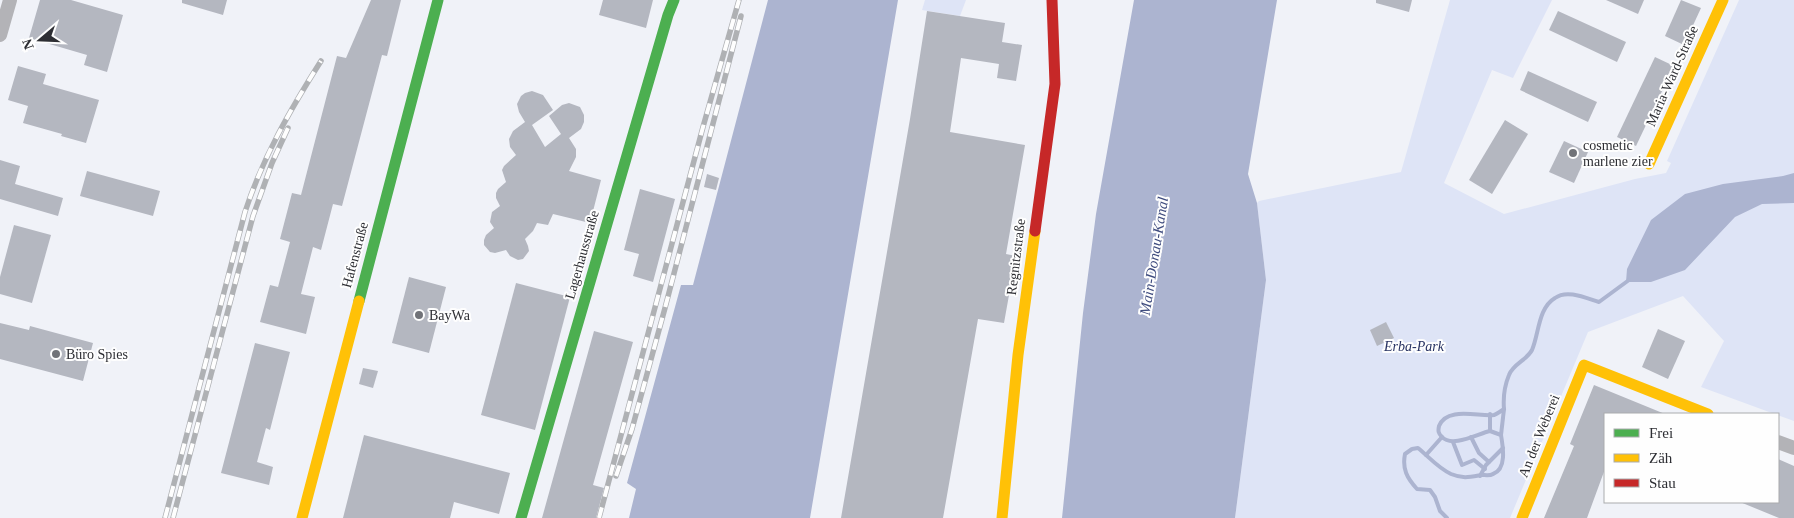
<svg xmlns="http://www.w3.org/2000/svg" width="1794" height="518" font-family="'Times New Roman',serif">
  <rect width="100%" height="100%" fill="#f0f2f8"/>
  <g fill="#dee4f6">
    <polygon points="925,0 966,0 960,16 922,10"/>
    <polygon points="1450,0 1552,0 1513,78 1492,70 1444,183 1504,214 1635,179 1666,173 1671,163 1667,161 1739,0 1794,0 1794,421 1701,387 1724,341 1683,296 1588,332 1510,518 1235,518 1266,280 1257,203 1259,201 1401,172"/>
  </g>
  <g fill="#acb4d0">
    <polygon points="768,0 898,0 810,518 629,518 636,489 627,483 681,285 693,285"/>
    <polygon points="1134,0 1277,0 1248,174 1257,203 1266,280 1235,518 1062,518 1083,313 1096,214"/>
    <polygon points="1794,173 1794,203 1762,204 1735,217 1685,270 1651,282 1626,282 1627,269 1651,220 1685,194 1723,184 1783,176"/>
  </g>
  <g fill="none" stroke-linecap="round" stroke-linejoin="round">
    <g stroke="#acb4d0" stroke-width="4">
      <polyline points="1490,431 1490,414"/>
      <polyline points="1501,435 1504,409"/>
      <polyline points="1471,437 1479,453 1489,462"/>
      <polyline points="1453,442 1462,465 1474,460 1485,469"/>
      <polyline points="1426,455 1442,437"/>
      <polyline points="1480,476 1486,465 1503,448"/>
      <path d="M1447 518 1440 511 1435 497 1430 490 1417 489C1407 478 1402 469 1405 454L1412 449 1418 448C1429 457 1438 468 1451 474 1463 479 1470 477 1482 475 1485 475 1490 476 1493 474 1507 469 1503 447 1501 435L1490 431C1477 434 1452 448 1442 437 1438 433 1438 431 1439 426 1447 406 1479 417 1494 415 1497 414 1501 411 1504 409 1503 397 1504 387 1509 375 1513 364 1527 360 1532 350 1539 334 1538 308 1555 298 1567 289 1586 298 1599 302L1629 280"/>
    </g>
  </g>
  <g fill="#b4b7c0">
    <polygon points="40,0 71,0 123,15 107,72 84,65 87,55 29,38"/>
    <polygon points="182,0 227,0 223,15 182,3"/>
    <polygon points="371,0 401,0 387,56 382,55 342,206 333,204 321,250 313,247 301,294 315,297 306,334 260,322 270,285 278,287 290,242 280,239 292,193 301,195 337,56 346,58"/>
    <polygon points="603,0 653,0 646,28 599,15"/>
    <polygon points="1376,0 1412,0 1409,12 1376,3"/>
    <polygon points="1606,0 1644,0 1638,14"/>
    <polygon points="1681,0 1701,8 1684,45 1665,36"/>
    <polygon points="927,11 1005,23 1002,42 1022,45 1016,81 997,78 999,64 961,58 950,132 1025,145 1006,254 1016,256 1004,323 978,319 943,518 841,518 910,119"/>
    <polygon points="1558,11 1626,42 1617,62 1549,30"/>
    <polygon points="1655,57 1674,66 1636,146 1617,137"/>
    <polygon points="18,66 46,74 43,84 99,100 86,143 61,136 62,134 23,123 28,106 8,100"/>
    <polygon points="1528,71 1597,102 1588,122 1520,90"/>
    <polygon points="532,91 543,95 553,110 532,125 545,147 561,134 549,116 562,105 569,103 580,107 584,115 584,122 581,129 569,138 576,149 576,157 569,171 601,180 590,223 553,214 548,225 537,223 533,231 525,239 528,246 529,251 523,259 518,260 510,256 506,250 495,253 490,252 484,245 484,240 486,235 494,228 490,222 492,212 500,206 496,198 496,193 498,189 506,182 502,170 504,166 516,155 510,147 509,139 513,131 525,122 519,112 517,104 521,96 525,93"/>
    <polygon points="1505,120 1528,134 1492,194 1469,180"/>
    <polygon points="1564,141 1588,152 1574,183 1549,172"/>
    <polygon points="0,160 20,166 15,184 63,198 58,216 0,199"/>
    <polygon points="87,171 160,191 153,216 80,196"/>
    <polygon points="707,174 719,178 716,190 704,187"/>
    <polygon points="640,189 675,199 653,282 633,276 639,254 624,250"/>
    <polygon points="14,225 51,235 32,303 0,294 0,277"/>
    <polygon points="409,277 446,287 429,353 392,343"/>
    <polygon points="516,283 570,297 535,430 481,415"/>
    <polygon points="1386,322 1394,338 1377,346 1370,330"/>
    <polygon points="0,323 29,330 30,326 93,343 83,381 0,359"/>
    <polygon points="1658,329 1685,341 1668,379 1642,367"/>
    <polygon points="594,331 633,342 593,485 604,488 596,518 542,518"/>
    <polygon points="255,343 290,352 270,430 266,428 257,462 273,467 269,485 221,473"/>
    <polygon points="363,368 378,371 373,388 359,384"/>
    <polygon points="1594,385 1665,414 1605,414 1605,469 1587,518 1544,518 1574,446 1570,444"/>
    <polygon points="364,435 510,473 499,514 454,502 450,518 343,518"/>
    <polygon points="1778,459 1794,466 1794,518 1779,518 1740,502 1778,502"/>
  </g>
  <g fill="none" stroke-linecap="round" stroke-linejoin="round">
    <g stroke="#b3b3b7" stroke-width="14">
      <polyline points="0,35 10,0"/>
      <polyline points="1778,442 1794,448"/>
    </g>
    <g stroke="#4caf50" stroke-width="11">
      <polyline points="359,301 438,0"/>
      <polyline points="521,518 668,15 674,0"/>
    </g>
    <g stroke="#ffc107" stroke-width="11">
      <polyline points="1649,164 1723,0"/>
      <polyline points="302,518 359,301"/>
      <polyline points="1002,518 1018,355 1035,231"/>
      <polyline points="1522,518 1584,365 1708,414"/>
    </g>
    <polyline stroke="#c62828" stroke-width="11" points="1035,231 1055,84 1052,0"/>
    <defs>
      <g id="rail">
        <polyline points="616,476 632,429 665,308 741,16"/>
        <path d="M165 518 245 212C263 157 290 110 321 61"/>
        <polyline points="173,518 253,216 272,163 288,128"/>
        <polyline points="599,518 703,127 739,0"/>
      </g>
    </defs>
    <use href="#rail" stroke="#afb1b4" stroke-width="5.5"/>
    <use href="#rail" stroke="#fefefe" stroke-width="4" stroke-dasharray="11" stroke-linecap="butt"/>
  </g>
  <g fill="#717378" stroke="#fefefe" stroke-width="2">
    <circle cx="1573" cy="153" r="5"/>
    <circle cx="419" cy="315" r="5"/>
    <circle cx="56" cy="354" r="5"/>
  </g>
  <g text-anchor="middle" dominant-baseline="central" stroke-width="4" stroke-linejoin="round" paint-order="stroke">
    <g font-size="14" fill="#2d2e33" stroke="#fefefe">
      <text transform="translate(1672 76) rotate(-66)">Maria-Ward-Straße</text>
      <text transform="translate(355 255) rotate(-75)">Hafenstraße</text>
      <text transform="translate(582 255) rotate(-74)">Lagerhausstraße</text>
      <text transform="translate(1016 257) rotate(-83)">Regnitzstraße</text>
      <text transform="translate(1539 436) rotate(-68)">An der Weberei</text>
    </g>
    <g font-size="14" fill="#2d2e33" stroke="#fefefe" text-anchor="start">
      <text x="1583" y="145">cosmetic<tspan x="1583" dy="16">marlene zier</tspan></text>
      <text x="429" y="315">BayWa</text>
      <text x="66" y="354">Büro Spies</text>
    </g>
    <g font-size="14" font-style="italic" fill="#273262" stroke="#fefefe">
      <text x="1414" y="346">Erba-Park</text>
    </g>
    <g font-size="15" font-style="italic" fill="#3e4b7e" stroke="#fefefe">
      <text transform="translate(1154 256) rotate(-81)">Main-Donau-Kanal</text>
    </g>
  </g>
  <rect x="1604" y="413" width="175" height="90" fill="#fefefe" stroke="#aaabad"/>
  <rect x="1614" y="429" width="25" height="8" fill="#4caf50" stroke="#aaabad"/>
  <text x="1649" y="438" font-size="15" fill="#2d2e33">Frei</text>
  <rect x="1614" y="454" width="25" height="8" fill="#ffc107" stroke="#aaabad"/>
  <text x="1649" y="463" font-size="15" fill="#2d2e33">Zäh</text>
  <rect x="1614" y="479" width="25" height="8" fill="#c62828" stroke="#aaabad"/>
  <text x="1649" y="488" font-size="15" fill="#2d2e33">Stau</text>
  <g transform="translate(40 40) rotate(251)" stroke="#fefefe" stroke-width="4" paint-order="stroke">
  <path d="M0-4L9 19L0 12L-9 19Z" fill="#2d2e33"/>
  <text y="-8" font-size="14" font-weight="bold" text-anchor="middle" fill="#2d2e33">N</text>
  </g>
</svg>
